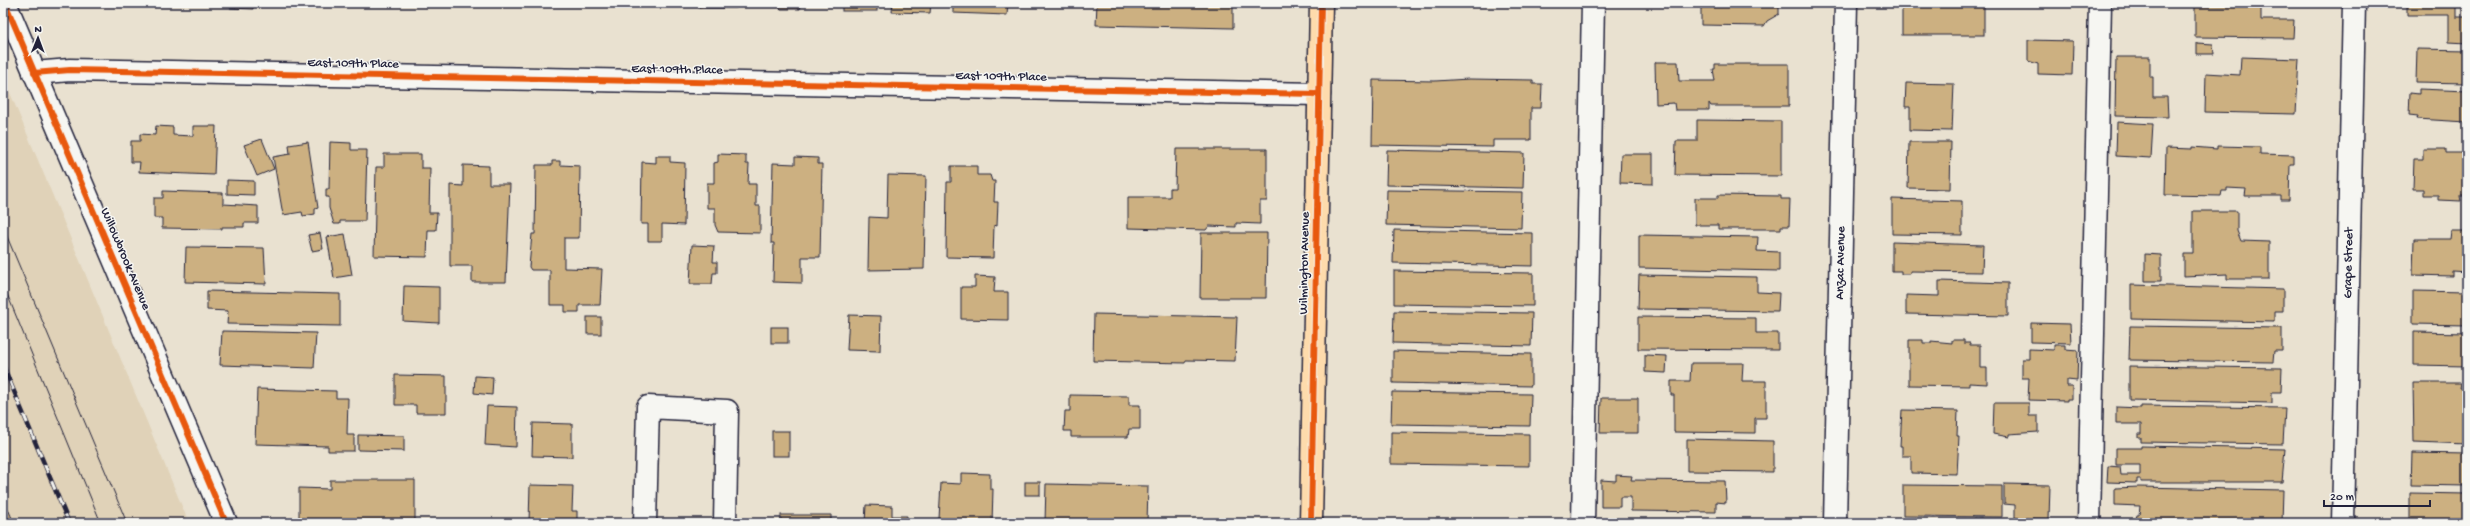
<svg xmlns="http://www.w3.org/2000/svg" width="2470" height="526" font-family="'Gochi Hand',sans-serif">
  <rect width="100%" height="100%" fill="#e9e1d0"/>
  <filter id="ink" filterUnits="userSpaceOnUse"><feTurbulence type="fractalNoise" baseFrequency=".025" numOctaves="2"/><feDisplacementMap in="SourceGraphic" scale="8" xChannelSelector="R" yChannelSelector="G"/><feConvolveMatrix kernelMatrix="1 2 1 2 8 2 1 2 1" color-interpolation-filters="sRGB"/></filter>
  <g filter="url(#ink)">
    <polygon fill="#e0d2b8" points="3,76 189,523 14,523 3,497"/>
    <g fill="#ccb081" stroke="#22223b">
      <polygon points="230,3 253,3 253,9 230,8"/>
      <rect x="699" y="3" width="37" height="5"/>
      <polygon points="780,3 801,3 800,9 780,9"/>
      <rect x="842" y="3" width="35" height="8"/>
      <polygon points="893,3 931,3 930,13 892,12"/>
      <polygon points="953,3 1008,3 1007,15 953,13"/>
      <polygon points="1097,3 1233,3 1233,28 1096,25"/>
      <polygon points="1701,3 1779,3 1779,14 1767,21 1764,26 1701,25"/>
      <rect x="1902" y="3" width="82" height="32"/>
      <polygon points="2407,3 2456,3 2456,17 2467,17 2467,43 2449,42 2449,15 2407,15"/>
      <polygon points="2195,4 2261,6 2261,20 2294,20 2293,38 2195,37"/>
      <polygon points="2028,40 2073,41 2072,75 2038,74 2038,64 2028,61"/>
      <polygon points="2197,43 2213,44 2214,54 2197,54"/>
      <polygon points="2417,49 2467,50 2467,83 2416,82"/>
      <polygon points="2116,57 2150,57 2150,77 2153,77 2153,97 2167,97 2168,117 2115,116"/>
      <polygon points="2241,57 2299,59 2296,114 2205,112 2206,73 2240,75"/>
      <polygon points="1655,62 1678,62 1679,81 1715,81 1713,69 1715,69 1715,64 1789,64 1789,106 1711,106 1709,103 1709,110 1675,110 1674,103 1656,104"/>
      <polygon points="1469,79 1533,80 1533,84 1542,84 1541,108 1531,108 1531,140 1493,140 1493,147 1372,145 1373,80 1435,81"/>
      <polygon points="1906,83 1954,84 1952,131 1910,130 1910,107 1905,107"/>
      <polygon points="2419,89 2467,91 2467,122 2417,119 2418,116 2409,115 2410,93 2419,94"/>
      <polygon points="1697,120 1781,121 1781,176 1675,175 1676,141 1697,141"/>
      <polygon points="2117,122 2153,124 2151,158 2116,156"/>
      <polygon points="156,126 173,127 173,135 193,136 193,126 216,126 214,175 139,172 140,162 131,162 131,141 140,141 140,134 155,135"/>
      <polygon points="2465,135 2467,196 2460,196 2461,201 2438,200 2438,195 2423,195 2423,189 2413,189 2414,159 2423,159 2423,149 2446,149 2446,153 2465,153"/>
      <polygon points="262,139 274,169 257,176 244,145"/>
      <polygon points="308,142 318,208 315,209 315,214 303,216 302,212 283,215 273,157 290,154 289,145"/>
      <polygon points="330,142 351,143 351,150 367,150 365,221 340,221 340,224 334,224 329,208 329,197 326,197 326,189 329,189"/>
      <polygon points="1909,142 1951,142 1950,189 1908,188"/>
      <polygon points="2217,146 2260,147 2260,154 2294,155 2294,164 2290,164 2289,200 2281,200 2281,196 2245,196 2246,189 2227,188 2227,191 2222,191 2221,196 2165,195 2166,148 2192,149 2192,147 2217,149"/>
      <polygon points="1176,149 1267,149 1267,201 1260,201 1260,224 1236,223 1236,227 1209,226 1206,230 1128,228 1128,197 1170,197 1170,188 1175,188"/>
      <polygon points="1387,150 1524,153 1523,188 1386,185"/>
      <polygon points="384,154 421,154 421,168 430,168 429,213 437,213 436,230 428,230 427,257 374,256 376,167 384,167"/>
      <polygon points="718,154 746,155 746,164 749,164 748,184 756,184 756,206 760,206 760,233 718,232 715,225 715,208 707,208 707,183 714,183 714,163 718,162"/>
      <polygon points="1621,154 1653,154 1653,184 1620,183"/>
      <polygon points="656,156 670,156 670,162 685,163 684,225 662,224 662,241 648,241 648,224 641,224 642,162 656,163"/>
      <polygon points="795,157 818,158 818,164 822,164 820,257 802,257 802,283 773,282 774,243 771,243 773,163 795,164"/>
      <polygon points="552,161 560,161 560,165 580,166 579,238 564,238 564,268 602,269 600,305 579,305 579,312 565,312 565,305 550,305 550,270 531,270 529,267 532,234 535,234 536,165 552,165"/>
      <polygon points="463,165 489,166 489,184 510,184 506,282 472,282 472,266 450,266 450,185 463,186"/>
      <polygon points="951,166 977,166 977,175 990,175 992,181 995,181 994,202 998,202 997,226 994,225 993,258 946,257 947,182 951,182"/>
      <polygon points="888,175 926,176 924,269 868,270 869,217 887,218"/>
      <polygon points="227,180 254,181 254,195 227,194"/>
      <polygon points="1387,190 1522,192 1521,228 1386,225"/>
      <polygon points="163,191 223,193 223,204 258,206 258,223 244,223 244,227 222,227 222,229 162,228 162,218 154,218 154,198 163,198"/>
      <polygon points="1718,195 1781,196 1781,199 1790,199 1789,226 1781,226 1781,229 1718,229 1718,225 1695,225 1695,198 1718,198"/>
      <polygon points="1892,199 1962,201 1962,235 1892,234"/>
      <polygon points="2193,211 2237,211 2237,231 2241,241 2269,242 2269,279 2227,279 2227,274 2184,276 2184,254 2193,254"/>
      <polygon points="1394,230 1533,233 1533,266 1393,263"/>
      <polygon points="2451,231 2467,231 2467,272 2452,271 2452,276 2413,275 2414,239 2450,239"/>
      <polygon points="320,233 323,249 312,251 308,235"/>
      <polygon points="1201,233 1267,233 1266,298 1200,298"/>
      <polygon points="345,234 352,275 334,278 327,237"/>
      <polygon points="1639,235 1758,237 1757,251 1779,252 1779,271 1639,268"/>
      <polygon points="1892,242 1983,245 1982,272 1910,271 1910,274 1901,274 1901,271 1892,271"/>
      <polygon points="692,245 714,246 713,262 717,262 717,273 713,273 712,284 690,284"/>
      <polygon points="186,247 264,248 266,284 185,282"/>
      <polygon points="2145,254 2161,255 2161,281 2145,281"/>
      <polygon points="1394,271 1533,273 1533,306 1394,304"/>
      <polygon points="1639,275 1757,277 1757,292 1779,293 1778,311 1638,309"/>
      <polygon points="975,276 995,277 994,292 1008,292 1008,320 961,319 961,287 975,287"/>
      <polygon points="1939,281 2008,283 2008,316 1906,314 1906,295 1939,296"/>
      <polygon points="2131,285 2283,289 2283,311 2274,311 2274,322 2131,319"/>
      <polygon points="404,286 439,287 439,323 403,321"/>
      <polygon points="207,291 340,294 340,326 227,324 228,311 207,310"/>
      <polygon points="2413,291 2467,292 2467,325 2413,324"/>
      <polygon points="1394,311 1532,313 1531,346 1393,343"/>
      <polygon points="1094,314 1237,317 1235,361 1186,360 1185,363 1093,361"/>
      <polygon points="849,315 881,316 880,351 847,350"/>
      <rect x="587" y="317" width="14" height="17"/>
      <polygon points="1638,317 1756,318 1756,333 1778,333 1778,350 1638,349"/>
      <polygon points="2031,323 2070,324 2071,343 2031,342"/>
      <polygon points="2130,326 2282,328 2282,351 2274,351 2273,362 2129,360"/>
      <rect x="771" y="327" width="17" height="16"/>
      <polygon points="222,331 316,333 314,368 220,365"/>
      <polygon points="2414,332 2467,333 2467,366 2414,365"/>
      <polygon points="1909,340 1923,340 1923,343 1931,343 1931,341 1952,343 1952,340 1964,340 1964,343 1970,343 1970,345 1980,345 1980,368 1987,368 1987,384 1969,383 1969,386 1909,385"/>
      <polygon points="2054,345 2065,345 2065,349 2078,350 2077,381 2067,380 2067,386 2072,386 2072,399 2067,399 2067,401 2028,400 2029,378 2022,378 2022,359 2029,359 2029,349 2054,350"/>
      <polygon points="1393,351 1531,354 1531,386 1393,383"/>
      <polygon points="1645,355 1667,356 1666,373 1645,372"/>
      <polygon points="1691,363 1743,363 1742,381 1766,381 1766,418 1755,418 1755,433 1674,432 1674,395 1671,395 1671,381 1690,381"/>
      <polygon points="2129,366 2282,368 2281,392 2272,392 2272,403 2129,400"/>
      <polygon points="395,375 446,376 446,413 416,413 416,405 395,405"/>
      <polygon points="475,376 493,377 492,395 474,393"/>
      <polygon points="2413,383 2461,383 2460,388 2467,388 2467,444 2414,442"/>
      <polygon points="257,389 336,391 336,398 348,398 347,435 354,435 354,451 328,451 328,446 255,444"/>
      <polygon points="1392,392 1531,394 1530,426 1391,424"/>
      <polygon points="1070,395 1129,396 1129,405 1140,405 1140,429 1129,429 1128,437 1071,437 1071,431 1064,431 1065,411 1070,411"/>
      <polygon points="1601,398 1638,398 1638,433 1600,433"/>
      <polygon points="1994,403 2029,403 2029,416 2038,416 2038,432 2009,434 2009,437 1993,434"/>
      <polygon points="487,406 517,407 516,447 485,445"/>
      <polygon points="2141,406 2285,408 2283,444 2141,442 2141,438 2138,438 2138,434 2141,434 2141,424 2116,424 2116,407 2141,408"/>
      <polygon points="1902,410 1958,411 1957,436 1959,436 1957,474 1911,473 1911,456 1902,456 1902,446 1900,446"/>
      <polygon points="533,423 572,424 572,457 532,456"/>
      <rect x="772" y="431" width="17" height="25"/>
      <polygon points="1391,432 1529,434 1529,466 1391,464"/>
      <polygon points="358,435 404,436 404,451 358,450"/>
      <polygon points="1687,439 1773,441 1773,472 1687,471"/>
      <polygon points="2141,446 2285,449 2282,482 2141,482 2141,479 2137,479 2137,483 2107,482 2108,466 2120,467 2121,475 2140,475 2140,465 2116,465 2116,448 2141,448"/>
      <polygon points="2412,453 2467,454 2467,486 2411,485"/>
      <polygon points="961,473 990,474 990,489 993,489 992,523 937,523 937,519 939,519 941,483 961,484"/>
      <polygon points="1616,475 1632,476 1631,480 1725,481 1726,503 1716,502 1716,512 1631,511 1631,497 1620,497 1620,507 1601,507 1601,480 1616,481"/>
      <polygon points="330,480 415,480 415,523 329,523 329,521 299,521 299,488 330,489"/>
      <rect x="1025" y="482" width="15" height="13"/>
      <polygon points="1046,484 1148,486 1147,523 1045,523"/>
      <polygon points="2004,484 2050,485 2049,519 2015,518 2015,505 2004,504"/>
      <polygon points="530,485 573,486 572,511 577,511 577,521 572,521 572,523 529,523"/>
      <polygon points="1903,485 2002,486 2002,517 1903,516"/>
      <polygon points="2139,487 2283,490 2282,523 2140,523 2140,519 2136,519 2137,515 2139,515 2140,506 2115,505 2115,488"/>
      <polygon points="2410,493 2467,494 2467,523 2410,523"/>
      <polygon points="3,497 14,523 3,523"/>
      <polygon points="866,505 892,506 892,516 907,516 907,523 865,523"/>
      <rect x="781" y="515" width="50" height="8"/>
    </g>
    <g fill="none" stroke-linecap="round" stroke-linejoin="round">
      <defs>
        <g id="minor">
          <polyline points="5,3 226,523"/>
          <polyline points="34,73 70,70 1319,94"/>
          <polyline points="645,523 648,407 727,411 725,523"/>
          <polyline points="1583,523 1593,3"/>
          <polyline points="1835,523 1846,3"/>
          <polyline points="2089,523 2100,3"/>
          <polyline points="2343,523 2354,3"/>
        </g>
        <polyline id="major" points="1311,523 1321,3"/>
      </defs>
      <use href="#minor" stroke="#22223b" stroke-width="25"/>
      <use href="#major" stroke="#22223b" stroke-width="25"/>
      <use href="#minor" stroke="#f6f6f2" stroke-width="22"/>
      <use href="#major" stroke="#fedbac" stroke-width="22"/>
      <g stroke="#22223b" stroke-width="1">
        <polyline points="3,227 127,523"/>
        <polyline points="3,284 101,523"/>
      </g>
      <defs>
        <polyline id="rail" points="3,365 69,523"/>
      </defs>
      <use href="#rail" stroke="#22223b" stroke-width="4.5"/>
      <use href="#rail" stroke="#f6f6f2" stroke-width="3" stroke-dasharray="9" stroke-linecap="butt"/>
      <defs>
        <g id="cycleway">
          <polyline points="5,3 226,523"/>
          <polyline points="34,73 70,70 1319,94"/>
          <polyline points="1311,523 1321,3"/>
        </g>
      </defs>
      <use href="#cycleway" stroke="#f6f6f2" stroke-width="8"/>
      <use href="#cycleway" stroke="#e8590c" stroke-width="6"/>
    </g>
  </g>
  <g text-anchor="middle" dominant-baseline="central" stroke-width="3" stroke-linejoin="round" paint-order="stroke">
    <g font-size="13" fill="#22223b" stroke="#f6f6f2">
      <text transform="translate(353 64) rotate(1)">East 109th Place</text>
      <text transform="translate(677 70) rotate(1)">East 109th Place</text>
      <text transform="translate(1001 77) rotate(1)">East 109th Place</text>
      <text transform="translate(125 259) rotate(67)">Willowbrook Avenue</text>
      <text transform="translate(1305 263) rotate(-89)">Wilmington Avenue</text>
      <text transform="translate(1841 263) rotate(-89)">Anzac Avenue</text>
      <text transform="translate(2349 263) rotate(-89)">Grape Street</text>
    </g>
  </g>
  <rect width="2470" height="526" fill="none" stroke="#f6f6f2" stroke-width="16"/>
  <rect x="8" y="8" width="2454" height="510" fill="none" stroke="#22223b" stroke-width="1.5" filter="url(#ink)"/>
  <g transform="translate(38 38) rotate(1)" stroke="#f6f6f2" stroke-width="3" paint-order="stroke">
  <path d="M0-3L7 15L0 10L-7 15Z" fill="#22223b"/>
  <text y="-6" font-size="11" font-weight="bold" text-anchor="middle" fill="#22223b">N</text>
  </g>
  <path d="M2324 500v6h106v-6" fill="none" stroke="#22223b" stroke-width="2"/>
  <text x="2330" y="500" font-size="12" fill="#22223b" stroke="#f6f6f2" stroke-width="3" paint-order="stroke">20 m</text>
</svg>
